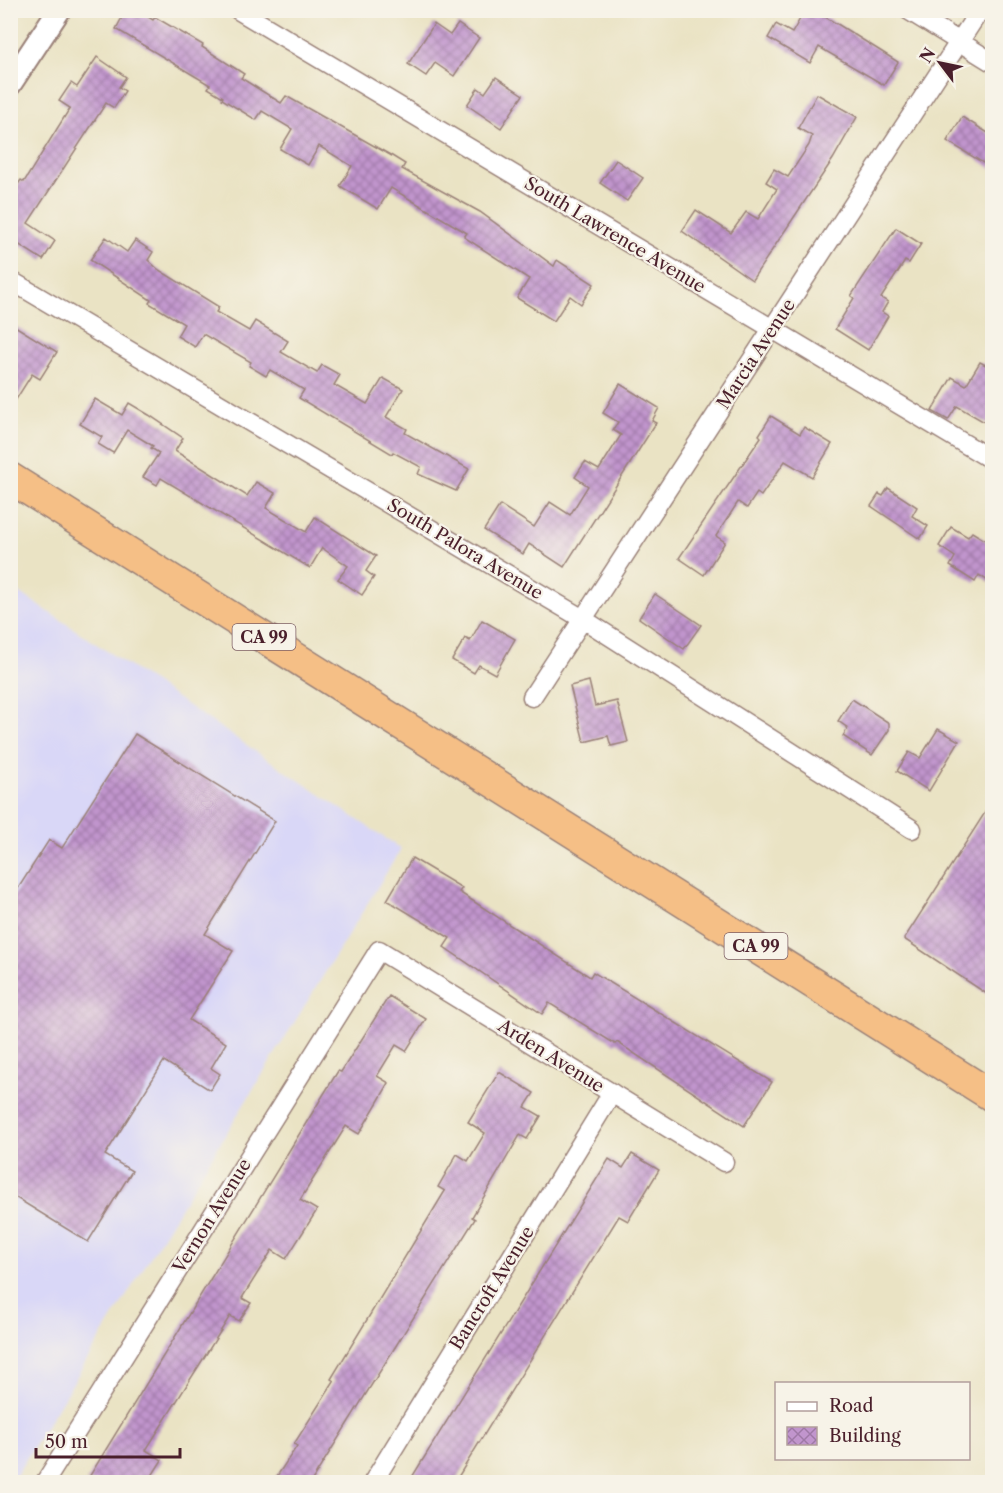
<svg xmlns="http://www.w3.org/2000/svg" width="1003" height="1493" font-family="'Libre Caslon Text',serif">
  <defs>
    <pattern id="building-cross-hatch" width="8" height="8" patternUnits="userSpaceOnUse" patternTransform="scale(1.5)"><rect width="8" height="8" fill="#c195cd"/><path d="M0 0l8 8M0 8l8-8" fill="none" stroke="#9f79a7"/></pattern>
  </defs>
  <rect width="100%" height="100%" fill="#f7f3e8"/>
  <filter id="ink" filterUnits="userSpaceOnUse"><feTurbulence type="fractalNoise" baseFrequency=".0167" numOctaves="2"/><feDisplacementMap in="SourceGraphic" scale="12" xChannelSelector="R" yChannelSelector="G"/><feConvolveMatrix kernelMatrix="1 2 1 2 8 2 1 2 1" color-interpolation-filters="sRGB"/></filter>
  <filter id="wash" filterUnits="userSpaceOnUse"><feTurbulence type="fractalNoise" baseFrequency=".008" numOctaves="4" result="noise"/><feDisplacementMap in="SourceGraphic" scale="24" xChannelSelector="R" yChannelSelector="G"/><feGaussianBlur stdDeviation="1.35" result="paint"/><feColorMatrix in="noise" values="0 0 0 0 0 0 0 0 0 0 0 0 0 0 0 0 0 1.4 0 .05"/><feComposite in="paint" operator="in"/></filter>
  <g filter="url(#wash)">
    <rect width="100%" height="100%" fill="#eae3c4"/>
    <polygon fill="#d9d7f7" points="10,586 401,849 12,1482 10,1482"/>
    <g id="blocks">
      <g fill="url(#building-cross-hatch)">
        <polygon points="126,10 137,10 153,20 155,17 203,45 202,47 244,74 241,78 281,103 286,96 392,156 405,164 402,169 480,212 554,266 557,260 594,284 581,304 570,296 554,321 517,298 529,279 464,237 467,233 391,188 378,209 340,186 352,166 319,146 308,165 280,149 292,129 262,111 256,120 222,99 223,97 208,88 210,85 116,29"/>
        <polygon points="805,10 813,10 839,25 898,62 884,85 819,47 810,63 768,38 776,24 792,33"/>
        <polygon points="434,24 450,35 458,24 479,38 454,76 435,63 426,76 408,64"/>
        <polygon points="97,57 126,77 119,87 125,91 114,108 106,103 28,223 55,241 43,260 15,242 10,249 10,195 21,180 24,182 70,108 59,101 71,83 77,87"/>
        <polygon points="496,77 523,95 501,128 467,105 478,88 485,93"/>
        <polygon points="817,94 857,117 833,159 752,280 682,231 696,210 731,233 746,212 758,219 777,189 766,182 774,169 788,177 809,145 812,136 798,128"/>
        <polygon points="962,117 993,136 993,169 947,141"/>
        <polygon points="616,160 643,178 627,201 600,183"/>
        <polygon points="896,228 921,244 909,263 905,261 881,298 888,302 882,312 888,316 868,350 835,329 854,298 851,296"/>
        <polygon points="106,237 127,252 135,240 153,252 148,260 159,270 219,307 216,312 249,331 255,321 288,341 281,352 317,373 322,365 340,375 334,385 367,404 383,378 403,389 386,417 407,429 405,433 469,469 456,491 418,474 421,467 393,452 392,454 299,398 304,390 270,370 266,376 249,366 251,362 203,334 195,347 177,336 184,324 149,303 151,300 90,260"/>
        <polygon points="10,323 57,352 40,379 32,374 10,409"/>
        <polygon points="980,362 993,369 993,427 957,406 948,420 932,411 952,377 966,385"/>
        <polygon points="620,384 659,408 652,421 656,423 564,567 529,544 523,554 484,530 500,505 534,527 550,502 570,515 588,486 575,477 585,462 599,470 621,435 613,430 618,422 603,413"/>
        <polygon points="95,399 122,415 129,403 149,415 183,438 175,451 247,496 256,482 275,493 266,508 306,532 315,517 376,556 366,571 374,577 362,595 338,579 348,566 322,548 310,568 161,478 157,485 143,477 159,453 151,448 153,446 127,430 113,453 98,444 102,437 80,424"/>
        <polygon points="771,416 800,434 804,427 832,444 812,477 785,461 761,496 757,493 747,508 738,502 716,536 725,542 704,575 679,558 761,437 759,435"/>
        <polygon points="888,488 917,507 912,516 928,526 920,539 871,506 879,494 883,496"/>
        <polygon points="951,527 968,537 972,532 993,545 993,584 979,575 975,582 950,566 955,557 939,546"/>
        <polygon points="655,594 701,625 684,649 639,618"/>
        <polygon points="482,620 515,639 495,674 479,665 474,673 452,660 465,638 470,641"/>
        <polygon points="589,681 595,706 617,701 628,742 611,746 608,736 584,742 570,686"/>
        <polygon points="852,699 889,723 889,730 872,755 843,736 848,728 838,721"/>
        <polygon points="938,729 959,741 929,791 897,771 909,752 920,758"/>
        <polygon points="135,734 275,821 205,934 233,951 189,1020 226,1043 211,1068 220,1074 210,1090 164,1061 105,1155 132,1171 88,1242 10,1194 10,901 49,840 62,848"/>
        <polygon points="993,800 993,998 904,939"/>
        <polygon points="412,858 462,888 459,892 590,977 593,972 772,1082 744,1126 617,1042 615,1044 549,1003 542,1014 444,947 450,938 387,900"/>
        <polygon points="389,996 426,1019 406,1051 396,1045 377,1076 389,1083 359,1134 346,1126 300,1200 317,1210 286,1259 272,1250 242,1298 251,1303 239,1321 230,1316 146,1450 162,1460 148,1482 86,1482 338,1071 341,1072"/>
        <polygon points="499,1072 534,1093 525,1107 541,1116 527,1139 520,1135 472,1217 475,1219 311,1482 273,1482 297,1446 294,1444 334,1381 331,1379 445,1191 438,1187 457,1154 468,1161 485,1133 468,1122"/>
        <polygon points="632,1154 659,1170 628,1221 619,1216 455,1482 409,1482 609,1159 623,1168"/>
      </g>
    </g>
  </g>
  <g filter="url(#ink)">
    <use href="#blocks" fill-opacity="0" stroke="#9a8178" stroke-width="1.5"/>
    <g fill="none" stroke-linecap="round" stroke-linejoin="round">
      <defs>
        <g id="minor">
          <polyline points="238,10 992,460"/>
          <polyline points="908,10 992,62"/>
          <polyline points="10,280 583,619 912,829"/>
          <polyline points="532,697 980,10"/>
          <polyline points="45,1482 379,950 724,1162"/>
          <polyline points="373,1482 612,1093"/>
        </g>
        <polyline id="tertiary" points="10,84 59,10"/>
        <polyline id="trunk" points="10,478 992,1096"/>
      </defs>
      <use href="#minor" stroke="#9a8178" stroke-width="21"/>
      <use href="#tertiary" stroke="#9a8178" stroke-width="26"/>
      <use href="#trunk" stroke="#9a8178" stroke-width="33"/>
      <use href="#minor" stroke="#fff" stroke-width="18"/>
      <use href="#tertiary" stroke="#fff" stroke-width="22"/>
      <use href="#trunk" stroke="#f5bf86" stroke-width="30"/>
    </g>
  </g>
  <g text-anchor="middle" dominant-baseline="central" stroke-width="4.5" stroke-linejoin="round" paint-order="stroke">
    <g fill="#f7f3e8" stroke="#7e5f64" stroke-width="1.5">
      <rect x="232.5" y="624" width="63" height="26" rx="4.5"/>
      <rect x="724.5" y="933" width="63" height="26" rx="4.5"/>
    </g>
    <g font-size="16" font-weight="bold" fill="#4a1f2b">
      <text x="264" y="637">CA 99</text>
      <text x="756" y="946">CA 99</text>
    </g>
    <g font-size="18" fill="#4a1f2b" stroke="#f7f3e8">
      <text transform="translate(615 235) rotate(31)">South Lawrence Avenue</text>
      <text transform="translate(756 354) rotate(-57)">Marcia Avenue</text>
      <text transform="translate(465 549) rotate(31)">South Palora Avenue</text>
      <text transform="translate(551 1056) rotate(32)">Arden Avenue</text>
      <text transform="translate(212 1216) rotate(-58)">Vernon Avenue</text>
      <text transform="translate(492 1288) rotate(-58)">Bancroft Avenue</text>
    </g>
  </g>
  <rect width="1003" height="1493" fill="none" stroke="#f7f3e8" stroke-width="36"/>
  <rect x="775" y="1382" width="195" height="78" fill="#f7f3e8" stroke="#b29e9c" stroke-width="1.5"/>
  <rect x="787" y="1402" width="30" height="9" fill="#ffffff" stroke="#b29e9c" stroke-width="1.5"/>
  <text x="829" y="1412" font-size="18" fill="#4a1f2b">Road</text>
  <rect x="787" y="1427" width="30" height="18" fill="url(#building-cross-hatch)" stroke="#b29e9c" stroke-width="1.5"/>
  <text x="829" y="1442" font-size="18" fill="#4a1f2b">Building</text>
  <g transform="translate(940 63) rotate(302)" stroke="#f7f3e8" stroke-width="4.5" paint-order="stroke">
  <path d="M0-4.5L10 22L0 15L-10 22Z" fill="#4a1f2b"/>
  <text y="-9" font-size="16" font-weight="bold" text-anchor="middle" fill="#4a1f2b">N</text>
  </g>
  <path d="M36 1448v9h144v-9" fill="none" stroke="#4a1f2b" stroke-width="3"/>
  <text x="45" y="1448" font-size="18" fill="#4a1f2b" stroke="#f7f3e8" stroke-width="4.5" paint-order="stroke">50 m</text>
</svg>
